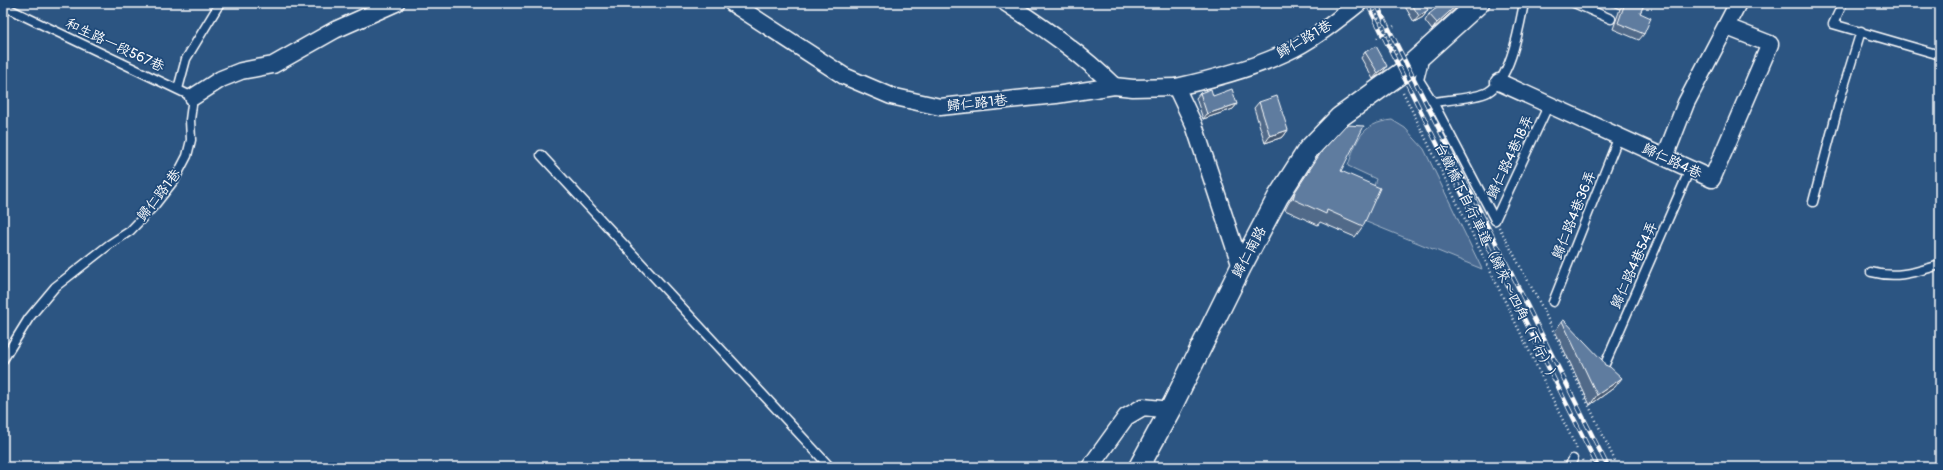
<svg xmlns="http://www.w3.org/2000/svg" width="1943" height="470" font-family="Pangolin,'LXGW WenKai TC',sans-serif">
  <rect width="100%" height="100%" fill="#2c5582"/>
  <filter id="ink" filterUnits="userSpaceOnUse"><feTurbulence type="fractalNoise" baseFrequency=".025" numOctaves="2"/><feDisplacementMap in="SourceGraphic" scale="8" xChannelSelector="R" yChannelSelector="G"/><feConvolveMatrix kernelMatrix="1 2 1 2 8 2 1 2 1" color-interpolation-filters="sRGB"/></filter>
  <g filter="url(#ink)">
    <path fill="#486b92" stroke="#a4b5c8" d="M1392 120 1405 128 1424 149 1482 269 1364 221 1376 179 1348 166C1356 140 1362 123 1392 120Z"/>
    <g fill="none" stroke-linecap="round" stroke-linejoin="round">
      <defs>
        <g id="service">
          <polyline points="1574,3 1611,19"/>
          <polyline points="1843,3 1833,24 1940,55"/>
          <polyline points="3,6 193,97 190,120 191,140 187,156 175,179 154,206 130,231 110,244 55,287 29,318 3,360"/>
          <polyline points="1421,57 1423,64 1419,80 1433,102 1495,220"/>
          <polyline points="178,89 186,59 220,3"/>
          <path d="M1433 102C1446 100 1477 98 1488 92 1511 79 1519 28 1524 3"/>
          <polyline points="541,155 830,467"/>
          <polyline points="1813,202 1841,96 1861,31"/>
          <polyline points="1495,220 1549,104"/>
          <path d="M1871 272C1898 279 1915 272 1940 265"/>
          <polyline points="1553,302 1619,136"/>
          <polyline points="1602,371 1690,169"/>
          <polyline points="1569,467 1573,459"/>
        </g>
        <g id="minor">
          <polyline points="732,3 844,76 891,96 940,107 1056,95 1114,86 1133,88 1176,87 1194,125 1241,267"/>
          <path d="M1006 3C1044 28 1082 54 1114 86"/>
          <polyline points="1499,82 1712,179 1770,44 1727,27"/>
          <path d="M1176 87C1213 79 1251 69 1285 53 1312 41 1336 21 1359 3"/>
          <polyline points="193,97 221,79 241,71 273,65 335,30 396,3"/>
          <polyline points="1665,157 1686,103 1738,3"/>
          <polyline points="1090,467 1126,417 1143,407 1170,410"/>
        </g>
        <polyline id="tertiary" points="1139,467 1170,410 1241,267 1278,197 1308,150 1340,117 1404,71 1479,3"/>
      </defs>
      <use href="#service" stroke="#fff" stroke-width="11"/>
      <use href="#minor" stroke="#fff" stroke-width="19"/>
      <use href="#tertiary" stroke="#fff" stroke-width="23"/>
      <g stroke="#fff" stroke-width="2.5" stroke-dasharray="1 3" stroke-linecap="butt">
        <polyline points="1373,7 1397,57"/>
        <polyline points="1377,38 1394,26"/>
        <polyline points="1403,92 1577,449"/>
        <polyline points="1499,227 1542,307 1618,467"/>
        <polyline points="1583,460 1586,467"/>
      </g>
      <use href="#service" stroke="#1f4a7a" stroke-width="8"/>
      <use href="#minor" stroke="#1f4a7a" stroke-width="16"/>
      <use href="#tertiary" stroke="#1f4a7a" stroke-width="20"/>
      <defs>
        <g id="rail">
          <polyline points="1367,3 1598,467"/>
          <polyline points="1376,3 1608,467"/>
        </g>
      </defs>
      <use href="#rail" stroke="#fff" stroke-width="4.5"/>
      <use href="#rail" stroke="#1f4a7a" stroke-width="3" stroke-dasharray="9" stroke-linecap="butt"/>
    </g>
    <g fill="#516b89" stroke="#fff">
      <polygon points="1403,3 1424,3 1428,10 1423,17 1414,22"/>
      <polygon points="1604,3 1645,3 1640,13 1644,34 1639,40 1613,29 1620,9"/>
      <polygon points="1457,7 1432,30 1425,21 1429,14"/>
      <polygon points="1365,52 1383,72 1373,79 1361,58"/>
      <polygon points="1200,93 1213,96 1237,104 1233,109 1203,119 1196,98"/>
      <polygon points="1259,102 1288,130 1283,137 1265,143 1254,108"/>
      <polygon points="1322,151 1341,171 1363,226 1355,237 1320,222 1318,225 1285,210 1288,204"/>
      <polygon points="1562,321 1605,365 1615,387 1590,405 1555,331"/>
    </g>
    <g fill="#42576f" stroke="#fff">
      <polygon points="1459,3 1460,3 1457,7 1432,30 1437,23"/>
      <polygon points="1604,3 1624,3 1620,9"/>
      <polygon points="1428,10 1423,17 1414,22 1419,16"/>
      <polygon points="1387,66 1383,72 1373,79 1378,73"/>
      <polygon points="1237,104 1233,109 1203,119 1207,114"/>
      <polygon points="1288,130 1283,137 1265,143 1270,136"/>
      <polygon points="1622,378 1615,387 1590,405 1597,395"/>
    </g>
    <g fill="#5e7c9f" stroke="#fff">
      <polygon points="1411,3 1424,3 1428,10 1419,16"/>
      <polygon points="1443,3 1459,3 1437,23 1429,14"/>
      <polygon points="1625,3 1645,3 1640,13 1651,18 1644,34 1618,23"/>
      <polygon points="1376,46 1387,66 1378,73 1365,52"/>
      <polygon points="1211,89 1213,96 1232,89 1237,104 1207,114 1200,93"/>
      <polygon points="1277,96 1288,130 1270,136 1259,102"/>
      <polygon points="1346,125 1364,126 1341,171 1380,188 1363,226 1327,210 1326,214 1293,199 1295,192 1322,151"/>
      <polygon points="1564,320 1603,361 1605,365 1610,367 1622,378 1597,395 1562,321"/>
    </g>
  </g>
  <g text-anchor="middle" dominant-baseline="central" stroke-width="3.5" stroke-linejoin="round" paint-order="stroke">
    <g font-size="14" fill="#fff" stroke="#1f4a7a">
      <text transform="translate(1304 39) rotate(-30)">歸仁路1巷</text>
      <text transform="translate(115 45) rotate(25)">和生路一段567巷</text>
      <text transform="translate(977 103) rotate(-6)">歸仁路1巷</text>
      <text transform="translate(1510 157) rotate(-65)">歸仁路4巷18弄</text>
      <text transform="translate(1672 161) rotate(25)">歸仁路4巷</text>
      <text transform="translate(159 195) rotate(-52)">歸仁路1巷</text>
      <text transform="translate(1574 215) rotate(-68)">歸仁路4巷36弄</text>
      <text transform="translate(1249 252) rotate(-62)">歸仁南路</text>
      <text transform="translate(1497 263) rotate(64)">台鐵橋下自行車道（歸來～四角（下行））</text>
      <text transform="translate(1634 265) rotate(-66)">歸仁路4巷54弄</text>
    </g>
  </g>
  <rect width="1943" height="470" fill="none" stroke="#1f4a7a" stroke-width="16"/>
  <rect x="8" y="8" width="1927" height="454" fill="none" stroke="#fff" stroke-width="1.5" filter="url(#ink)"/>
</svg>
